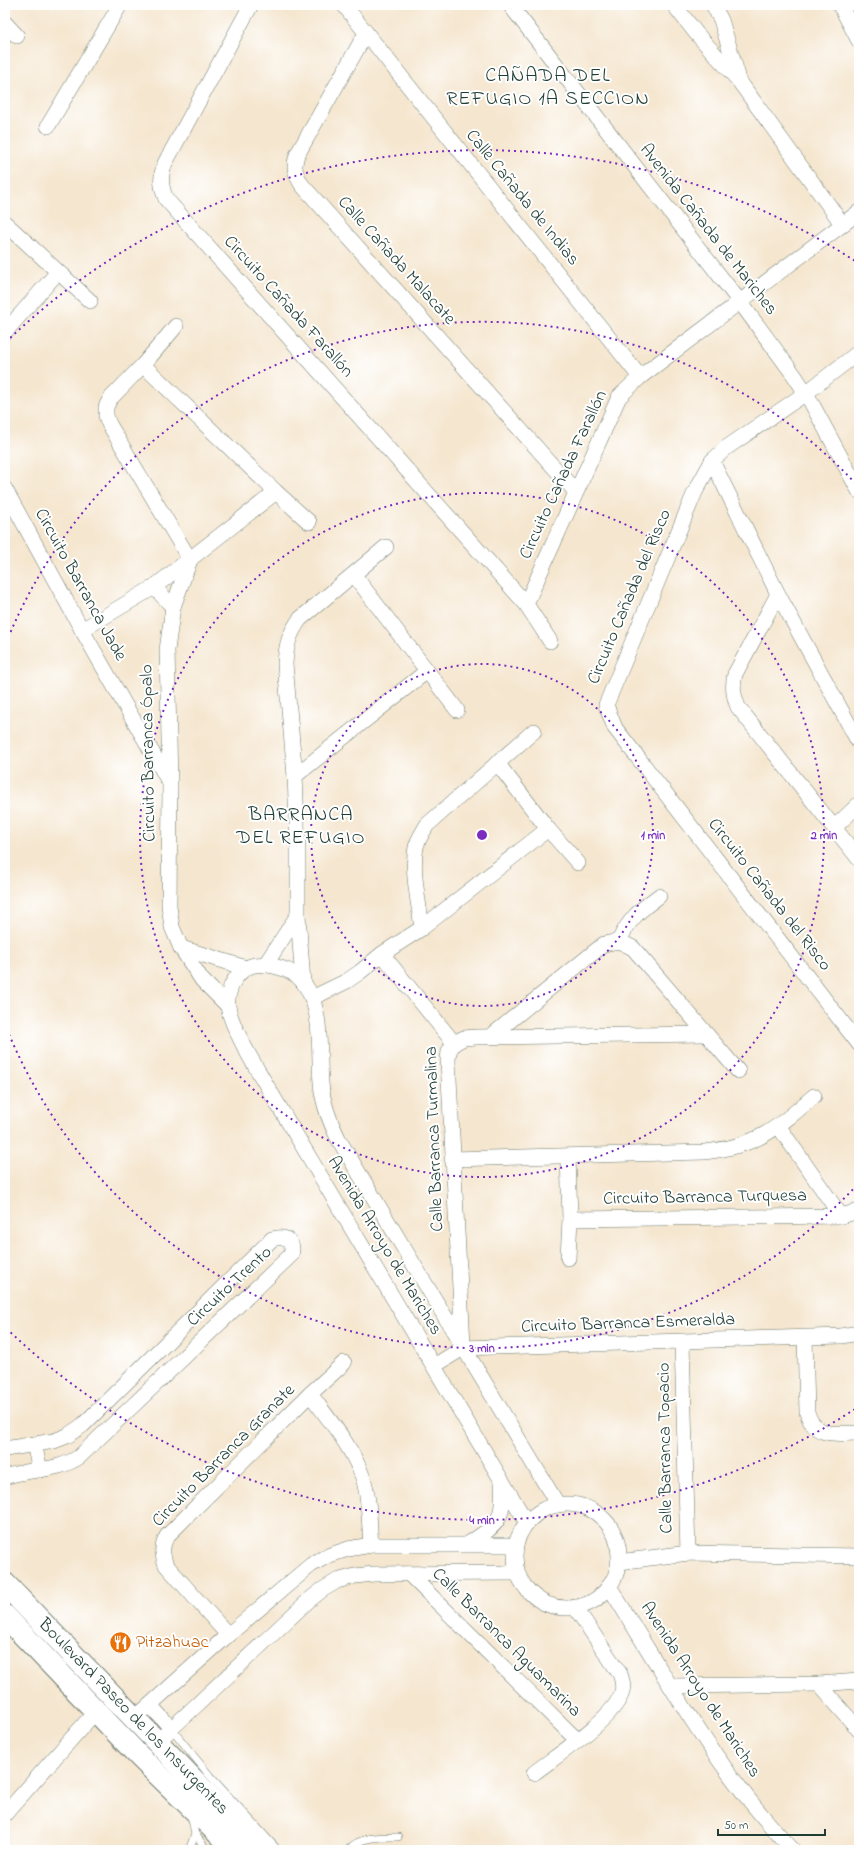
<svg xmlns="http://www.w3.org/2000/svg" width="864" height="1855" font-family="'Indie Flower',sans-serif">
  <rect width="100%" height="100%" fill="#fff"/>
  <filter id="ink" filterUnits="userSpaceOnUse"><feTurbulence type="fractalNoise" baseFrequency=".025" numOctaves="2"/><feDisplacementMap in="SourceGraphic" scale="8" xChannelSelector="R" yChannelSelector="G"/><feConvolveMatrix kernelMatrix="1 2 1 2 8 2 1 2 1" color-interpolation-filters="sRGB"/></filter>
  <filter id="wash" filterUnits="userSpaceOnUse"><feTurbulence type="fractalNoise" baseFrequency=".012" numOctaves="4" result="noise"/><feDisplacementMap in="SourceGraphic" scale="16" xChannelSelector="R" yChannelSelector="G"/><feGaussianBlur stdDeviation="0.9" result="paint"/><feColorMatrix in="noise" values="0 0 0 0 0 0 0 0 0 0 0 0 0 0 0 0 0 1.4 0 .05"/><feComposite in="paint" operator="in"/></filter>
  <g filter="url(#wash)">
    <rect width="100%" height="100%" fill="#f5e6cf"/>
  </g>
  <g filter="url(#ink)">
    <g fill="none" stroke-linecap="round" stroke-linejoin="round">
      <defs>
        <g id="lane">
          <polyline points="171,1728 210,1776 278,1850"/>
          <polyline points="191,1815 195,1834 207,1850"/>
          <polyline points="189,1850 195,1834"/>
          <path d="M348 1850C360 1836 381 1837 398 1837"/>
        </g>
        <g id="street">
          <path d="M251 5 164 165C160 179 161 187 166 199L526 604 550 641"/>
          <polyline points="344,5 640,377"/>
          <polyline points="510,5 740,302 794,375 806,393 859,491"/>
          <polyline points="674,5 696,33 739,81 843,225"/>
          <polyline points="713,5 721,20 738,76"/>
          <polyline points="840,5 859,41"/>
          <polyline points="5,23 17,36"/>
          <path d="M366 33 297 155C293 167 295 174 302 185L576 492"/>
          <polyline points="48,126 120,5"/>
          <polyline points="5,223 90,301"/>
          <polyline points="176,326 143,365 110,399 106,407 106,416 109,424 190,560 173,607 167,650 170,783 169,906 172,927 181,948 202,980 227,1005"/>
          <polyline points="5,332 57,273"/>
          <polyline points="859,352 806,393 726,448 712,461 695,492 606,705 615,728 859,1044"/>
          <polyline points="143,365 276,492 309,522"/>
          <polyline points="712,461 778,594 859,743"/>
          <polyline points="5,489 82,630 168,780"/>
          <polyline points="354,575 457,710"/>
          <polyline points="154,587 173,607"/>
          <path d="M778 594 735 674C732 686 733 695 738 707L859 859"/>
          <polyline points="526,604 619,397 640,377 859,212"/>
          <polyline points="82,630 154,587 276,492"/>
          <polyline points="497,763 548,829 578,863"/>
          <polyline points="295,776 427,671"/>
          <polyline points="835,827 859,804"/>
          <path d="M422 928C419 903 411 871 416 847 418 839 423 832 427 825L534 731"/>
          <path d="M619 941C629 919 640 910 659 896"/>
          <polyline points="181,948 246,968"/>
          <polyline points="382,954 454,1043"/>
          <polyline points="265,965 298,915"/>
          <path d="M303 982 298 915V847L295 776 285 664C286 646 289 634 300 619L386 547"/>
          <polyline points="312,998 347,981 360,972 382,954 422,928 548,829"/>
          <polyline points="490,1037 604,944 619,941 633,948 738,1071"/>
          <polyline points="454,1043 449,1051 448,1060 463,1345"/>
          <polyline points="454,1043 464,1038 476,1037 706,1034"/>
          <polyline points="779,1127 841,1216"/>
          <path d="M452 1159 704 1152C757 1146 775 1130 814 1096"/>
          <polyline points="570,1219 841,1216 859,1211"/>
          <polyline points="568,1258 570,1219 568,1156"/>
          <path d="M805 1338 807 1412C814 1439 837 1433 859 1433"/>
          <polyline points="682,1342 688,1553"/>
          <polyline points="434,1366 463,1348 841,1336 859,1333"/>
          <path d="M310 1394C329 1420 352 1446 363 1478 370 1499 369 1523 371 1545"/>
          <polyline points="34,1444 40,1470"/>
          <path d="M5 1449 54 1441 67 1436 83 1425 272 1239C285 1235 295 1241 291 1255L79 1457C57 1472 30 1468 5 1477"/>
          <circle cx="567" cy="1556" r="52"/>
          <path d="M527 1523 274 1098C262 1077 231 1029 228 1006 226 993 234 976 245 969 259 959 293 968 303 982 324 1010 318 1049 321 1082 322 1103 330 1122 339 1140L558 1505"/>
          <path d="M468 1544C496 1525 505 1522 502 1485"/>
          <polyline points="619,1562 688,1553 859,1556"/>
          <polyline points="409,1574 577,1740"/>
          <path d="M609 1586C665 1676 718 1773 793 1850"/>
          <path d="M228 1635 166 1565C162 1554 161 1547 167 1536L310 1394 344 1363"/>
          <polyline points="819,1684 859,1730"/>
          <polyline points="671,1686 819,1684 859,1681"/>
          <polyline points="150,1705 171,1728"/>
          <polyline points="134,1719 228,1635 311,1565 327,1556 348,1549 371,1545 516,1545"/>
          <polyline points="156,1743 308,1601 322,1590 337,1581 355,1576 374,1574 517,1573"/>
          <path d="M534 1773C556 1756 615 1718 622 1692 624 1686 622 1680 620 1674L575 1607"/>
          <polyline points="5,1814 96,1711"/>
        </g>
        <g id="primary">
          <polyline points="5,1584 261,1850"/>
          <polyline points="5,1616 139,1756 235,1850"/>
        </g>
      </defs>
      <use href="#lane" stroke="#6a786a" stroke-width="8"/>
      <use href="#street" stroke="#6a786a" stroke-width="16"/>
      <use href="#primary" stroke="#6a786a" stroke-width="24"/>
      <use href="#lane" stroke="#fff" stroke-width="7"/>
      <use href="#street" stroke="#fff" stroke-width="15"/>
      <use href="#primary" stroke="#fff" stroke-width="22"/>
    </g>
  </g>
  <g fill="none" stroke="#7b2cbf" stroke-width="2" stroke-dasharray="2 4">
    <circle cx="482" cy="835" r="171"/>
    <circle cx="482" cy="835" r="342"/>
    <path d="M857 1185A513 513 0 0 1 6 1027M6 643A513 513 0 0 1 857 485"/>
    <path d="M855 1409A685 685 0 0 1 6 1328M6 342A685 685 0 0 1 855 261"/>
  </g>
  <defs>
    <symbol id="restaurant-disc" viewBox="-11 -11 22 22"><circle r="9.5" fill="#e8710a" stroke="#fff"/><path d="M-5-6h1v4h1v-4h1v4h1v-4h1v5L-1.5 .5V6h-2V.5L-5-1ZM5-6V6H3V1.5H1.5Q1.5-4 5-6Z" fill="#fff"/></symbol>
  </defs>
  <g fill-rule="evenodd">
    <use href="#restaurant-disc" x="108" y="1630" width="25" height="25"/>
  </g>
  <g text-anchor="middle" dominant-baseline="central" stroke-width="4" stroke-linejoin="round" paint-order="stroke">
    <g font-size="18" fill="#1f3d34" stroke="#fff">
      <text transform="translate(522 198) rotate(51)">Calle Cañada de Indias</text>
      <text transform="translate(708 230) rotate(52)">Avenida Cañada de Mariches</text>
      <text transform="translate(396 261) rotate(48)">Calle Cañada Malacate</text>
      <text transform="translate(288 307) rotate(48)">Circuito Cañada Farallón</text>
      <text transform="translate(564 475) rotate(-65)">Circuito Cañada Farallón</text>
      <text transform="translate(80 585) rotate(61)">Circuito Barranca Jade</text>
      <text transform="translate(630 597) rotate(-67)">Circuito Cañada del Risco</text>
      <text transform="translate(149 753) rotate(-91)">Circuito Barranca Ópalo</text>
      <text transform="translate(769 895) rotate(52)">Circuito Cañada del Risco</text>
      <text transform="translate(435 1139) rotate(-92)">Calle Barranca Turmalina</text>
      <text transform="translate(705 1198) rotate(-1)">Circuito Barranca Turquesa</text>
      <text transform="translate(384 1246) rotate(59)">Avenida Arroyo de Mariches</text>
      <text transform="translate(230 1287) rotate(-43)">Circuito Trento</text>
      <text transform="translate(628 1324) rotate(-2)">Circuito Barranca Esmeralda</text>
      <text transform="translate(666 1448) rotate(-91)">Calle Barranca Topacio</text>
      <text transform="translate(224 1456) rotate(-45)">Circuito Barranca Granate</text>
      <text transform="translate(506 1643) rotate(45)">Calle Barranca Aguamarina</text>
      <text transform="translate(700 1690) rotate(57)">Avenida Arroyo de Mariches</text>
      <text transform="translate(133 1717) rotate(46)">Boulevard Paseo de los Insurgentes</text>
    </g>
    <g font-size="18" fill="#c56008" stroke="#fff" text-anchor="start">
      <text x="136" y="1643">Pitzahuac</text>
    </g>
    <g font-size="20" letter-spacing="1" fill="#1f3d34" stroke="#fff">
      <text x="548" y="76">CAÑADA DEL<tspan x="548" dy="23">REFUGIO 1A SECCION</tspan></text>
      <text x="301" y="815">BARRANCA<tspan x="301" dy="23">DEL REFUGIO</tspan></text>
    </g>
  </g>
  <circle cx="482" cy="835" r="6" fill="#7b2cbf" stroke="#fff" stroke-width="2"/>
  <g font-size="12" text-anchor="middle" font-weight="bold" fill="#7b2cbf" stroke="#fff" stroke-width="4" stroke-linejoin="round" paint-order="stroke">
    <text x="653" y="839">1 min</text>
    <text x="824" y="839">2 min</text>
    <text x="482" y="1352">3 min</text>
    <text x="482" y="1524">4 min</text>
  </g>
  <rect width="864" height="1855" fill="none" stroke="#fff" stroke-width="20"/>
  <path d="M718 1829v6h107v-6" fill="none" stroke="#1f3d34" stroke-width="2"/>
  <text x="724" y="1829" font-size="12" fill="#1f3d34" stroke="#ffffff" stroke-width="3" paint-order="stroke">50 m</text>
</svg>
